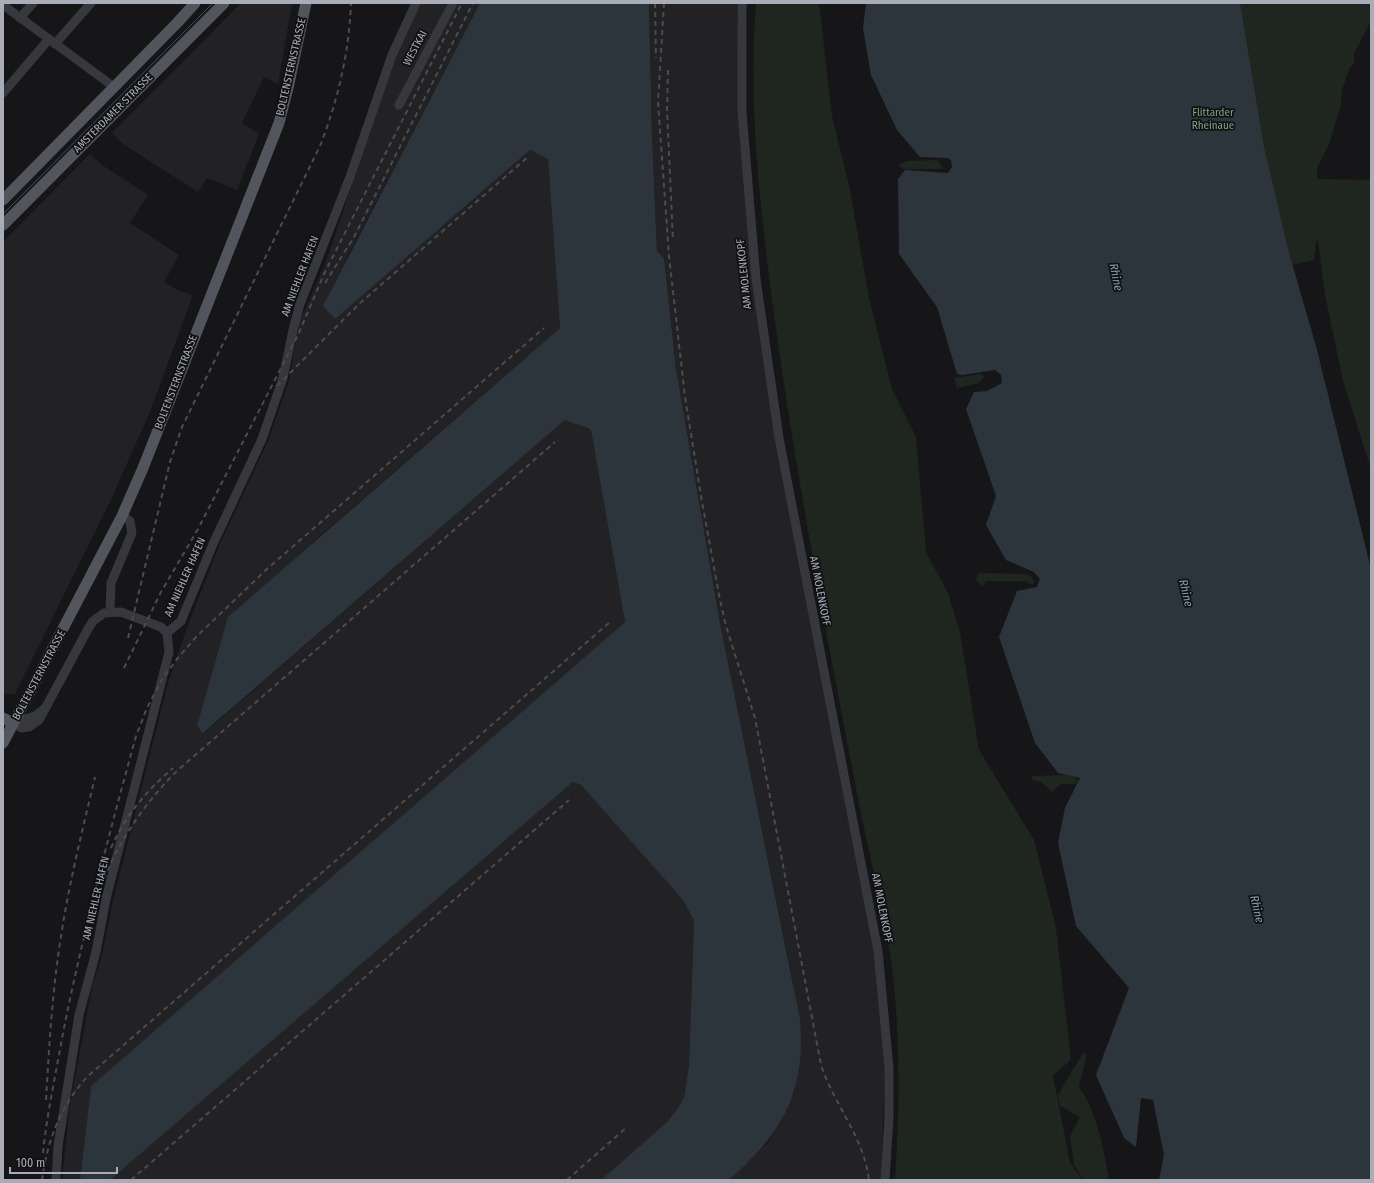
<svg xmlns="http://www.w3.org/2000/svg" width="1374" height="1183" font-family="'Fira Sans Condensed',sans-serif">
  <rect width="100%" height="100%" fill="#161618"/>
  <g fill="#222225">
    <polygon points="241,3 292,3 278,84 264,77 242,123 259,134 237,190 207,178 198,192 123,144 112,133"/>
    <polygon points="420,3 480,3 347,258 329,312 334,319 530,150 548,158 560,328 312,543 204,733 565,420 569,420 591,430 625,622 91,1086 80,1180 62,1180 70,1105 92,987 102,955 113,901 168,683 188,625 219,546 268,441 289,381 299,323 326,262 395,57"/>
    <polygon points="649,3 737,3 739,107 749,245 874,952 885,1064 881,1180 729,1180 749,1162 768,1142 781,1121 794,1093 798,1073 793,983 720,623 676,369 664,258 657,251 652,139"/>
    <polygon points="90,154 102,165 148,195 130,223 179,255 164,282 177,290 193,295 151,409 114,493 15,694 6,694 3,692 3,242"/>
    <polygon points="573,782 581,785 683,900 694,921 689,1065 684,1097 678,1108 667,1122 601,1180 110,1180"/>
  </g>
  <g fill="#1e261f">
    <path d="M756 3H819L832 116 849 185 869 298 892 389 916 437 926 552 948 593 960 632 979 750 1034 840 1056 928 1071 1060 1053 1075 1070 1163 1083 1180H895C900 1104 901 1017 888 942 878 887 864 833 854 778 824 621 794 464 773 307 760 207 748 104 756 3Z"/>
    <polygon points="1079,3 1371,3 1371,21 1354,54 1354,64 1350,67 1342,90 1340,109 1329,144 1317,168 1317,179 1371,180 1371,469 1343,381 1325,295 1318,241 1316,242 1314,260 1283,267"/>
    <polygon points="938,160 943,169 902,169 899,165 907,161"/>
    <polygon points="981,374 984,377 979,383 957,388 954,378"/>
    <polygon points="981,573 1025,574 1032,577 1034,583 1031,584 1023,581 986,581 983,586 976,581 978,574"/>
    <polygon points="1066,775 1076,778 1078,781 1076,784 1061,784 1052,792 1042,782 1032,780 1032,776"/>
    <path d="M1085 1052 1086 1057 1079 1087C1098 1114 1103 1148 1109 1180H1084L1074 1165 1070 1136 1080 1117 1060 1106 1058 1095 1081 1056Z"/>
  </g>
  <g fill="#2c353c">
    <path d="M480 3H649L652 139 657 251 664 258 676 369 720 623 800 1019C806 1092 783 1133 729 1180H601L667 1122 678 1108 684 1097 689 1065 694 921 683 900 581 785 573 782 110 1180H80L91 1086 625 622 591 430 588 428 565 420 203 733 197 726 228 617 560 328 548 159 530 150 335 319 323 306Z"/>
    <polygon points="866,3 1240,3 1264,147 1289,253 1316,346 1371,569 1371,1180 1159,1180 1164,1155 1153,1100 1141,1098 1136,1147 1124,1138 1096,1075 1129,988 1076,926 1058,843 1065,808 1080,778 1058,773 1035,743 999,637 1017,591 1037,587 1040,579 1034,572 1006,560 986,525 996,496 966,409 974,392 987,391 1002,383 1001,375 995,370 962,375 957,374 937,307 899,254 898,179 905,170 948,173 952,167 951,160 947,158 920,157 897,130 871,75 863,28"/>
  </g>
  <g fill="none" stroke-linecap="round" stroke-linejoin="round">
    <g stroke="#37383d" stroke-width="9">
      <polyline points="742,3 742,112 756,279 779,438 878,951 889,1068 889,1118 885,1180"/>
      <polyline points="3,5 114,87"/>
      <polyline points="20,18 33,3"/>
      <polyline points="55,44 91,3"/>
      <polyline points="3,93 49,39"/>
      <polyline points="399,105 453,3"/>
      <polyline points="110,611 111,583 132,533 130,521 122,516"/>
      <polyline points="167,633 181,621 213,544 262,439 283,378 293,330 300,304 350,177 392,55 416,3"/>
      <polyline points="13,723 21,728 29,727 39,720 88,629 93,621 104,613 121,612 161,627 167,633 169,652 106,899 96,952 79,1015 58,1146 56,1180"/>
      <polyline points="13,723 35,716 44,709"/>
    </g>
    <g stroke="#53555c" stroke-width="11">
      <polyline points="3,200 178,22 195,3"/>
      <polyline points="3,225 224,3"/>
      <polyline points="3,718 13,723"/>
      <polyline points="3,743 122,516 143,468 279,123 288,88 306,3"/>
    </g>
    <polyline stroke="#4a4c52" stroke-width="1" points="3,214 213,3"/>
    <g stroke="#4a4c52" stroke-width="2" stroke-dasharray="5 4" stroke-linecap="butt">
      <polyline points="655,3 656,58"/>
      <path d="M664 3 658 102 669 256 685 397 701 496 720 600 726 626 755 718 821 1065C834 1105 864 1137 869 1180"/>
      <polyline points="668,70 667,109 673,240"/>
      <polyline points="325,283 354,237 473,3"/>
      <polyline points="277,386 359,304 529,156"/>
      <path d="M128 638 170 462 182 427 320 146C338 100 349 53 351 3"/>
      <polyline points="124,668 161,592 198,529 298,335 324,274 462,3"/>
      <path d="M111 848C125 816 147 790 173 768"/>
      <path d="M104 879C120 839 147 800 178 770L555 442"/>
      <path d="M46 1100C49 1048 52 995 60 943 68 887 82 832 95 777"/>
      <path d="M43 1153C47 1113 56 1073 63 1033 83 933 109 834 136 736L147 708 161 681 177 659 196 637 267 569 544 328"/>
      <path d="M42 1180C47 1141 61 1105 88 1076L610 622"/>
      <polyline points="131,1180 569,800"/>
      <polyline points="567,1180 627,1127"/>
    </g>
  </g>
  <g text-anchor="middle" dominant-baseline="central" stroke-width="3.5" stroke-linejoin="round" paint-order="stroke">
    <g font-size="11" fill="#a8adb8" stroke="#111113">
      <text transform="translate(415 48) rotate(-62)">WESTKAI</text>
      <text transform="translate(291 67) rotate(-77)">BOLTENSTERNSTRASSE</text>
      <text transform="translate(113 113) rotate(-45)">AMSTERDAMER STRASSE</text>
      <text transform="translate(744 274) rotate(-96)">AM MOLENKOPF</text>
      <text transform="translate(300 276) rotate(-69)">AM NIEHLER HAFEN</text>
      <text transform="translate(176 382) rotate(-69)">BOLTENSTERNSTRASSE</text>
      <text transform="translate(185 577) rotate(-66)">AM NIEHLER HAFEN</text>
      <text transform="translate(820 591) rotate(79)">AM MOLENKOPF</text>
      <text transform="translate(39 675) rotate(-62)">BOLTENSTERNSTRASSE</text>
      <text transform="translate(96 898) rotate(-77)">AM NIEHLER HAFEN</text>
      <text transform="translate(882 908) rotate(79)">AM MOLENKOPF</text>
    </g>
    <g font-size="11" fill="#7fa381" stroke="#111113">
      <text x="1213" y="112">Flittarder<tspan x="1213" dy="13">Rheinaue</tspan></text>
    </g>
    <g font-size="12" font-style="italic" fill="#7f9bb3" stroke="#111113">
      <text transform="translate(1116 277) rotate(79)">Rhine</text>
      <text transform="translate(1186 593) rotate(77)">Rhine</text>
      <text transform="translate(1257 909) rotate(77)">Rhine</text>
    </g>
  </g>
  <rect width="1374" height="1183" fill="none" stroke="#a8adb8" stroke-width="8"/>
  <path d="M10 1167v6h107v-6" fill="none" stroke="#a8adb8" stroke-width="2"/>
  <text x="16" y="1167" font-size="12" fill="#a8adb8" stroke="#111113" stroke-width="3" paint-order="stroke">100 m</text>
</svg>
